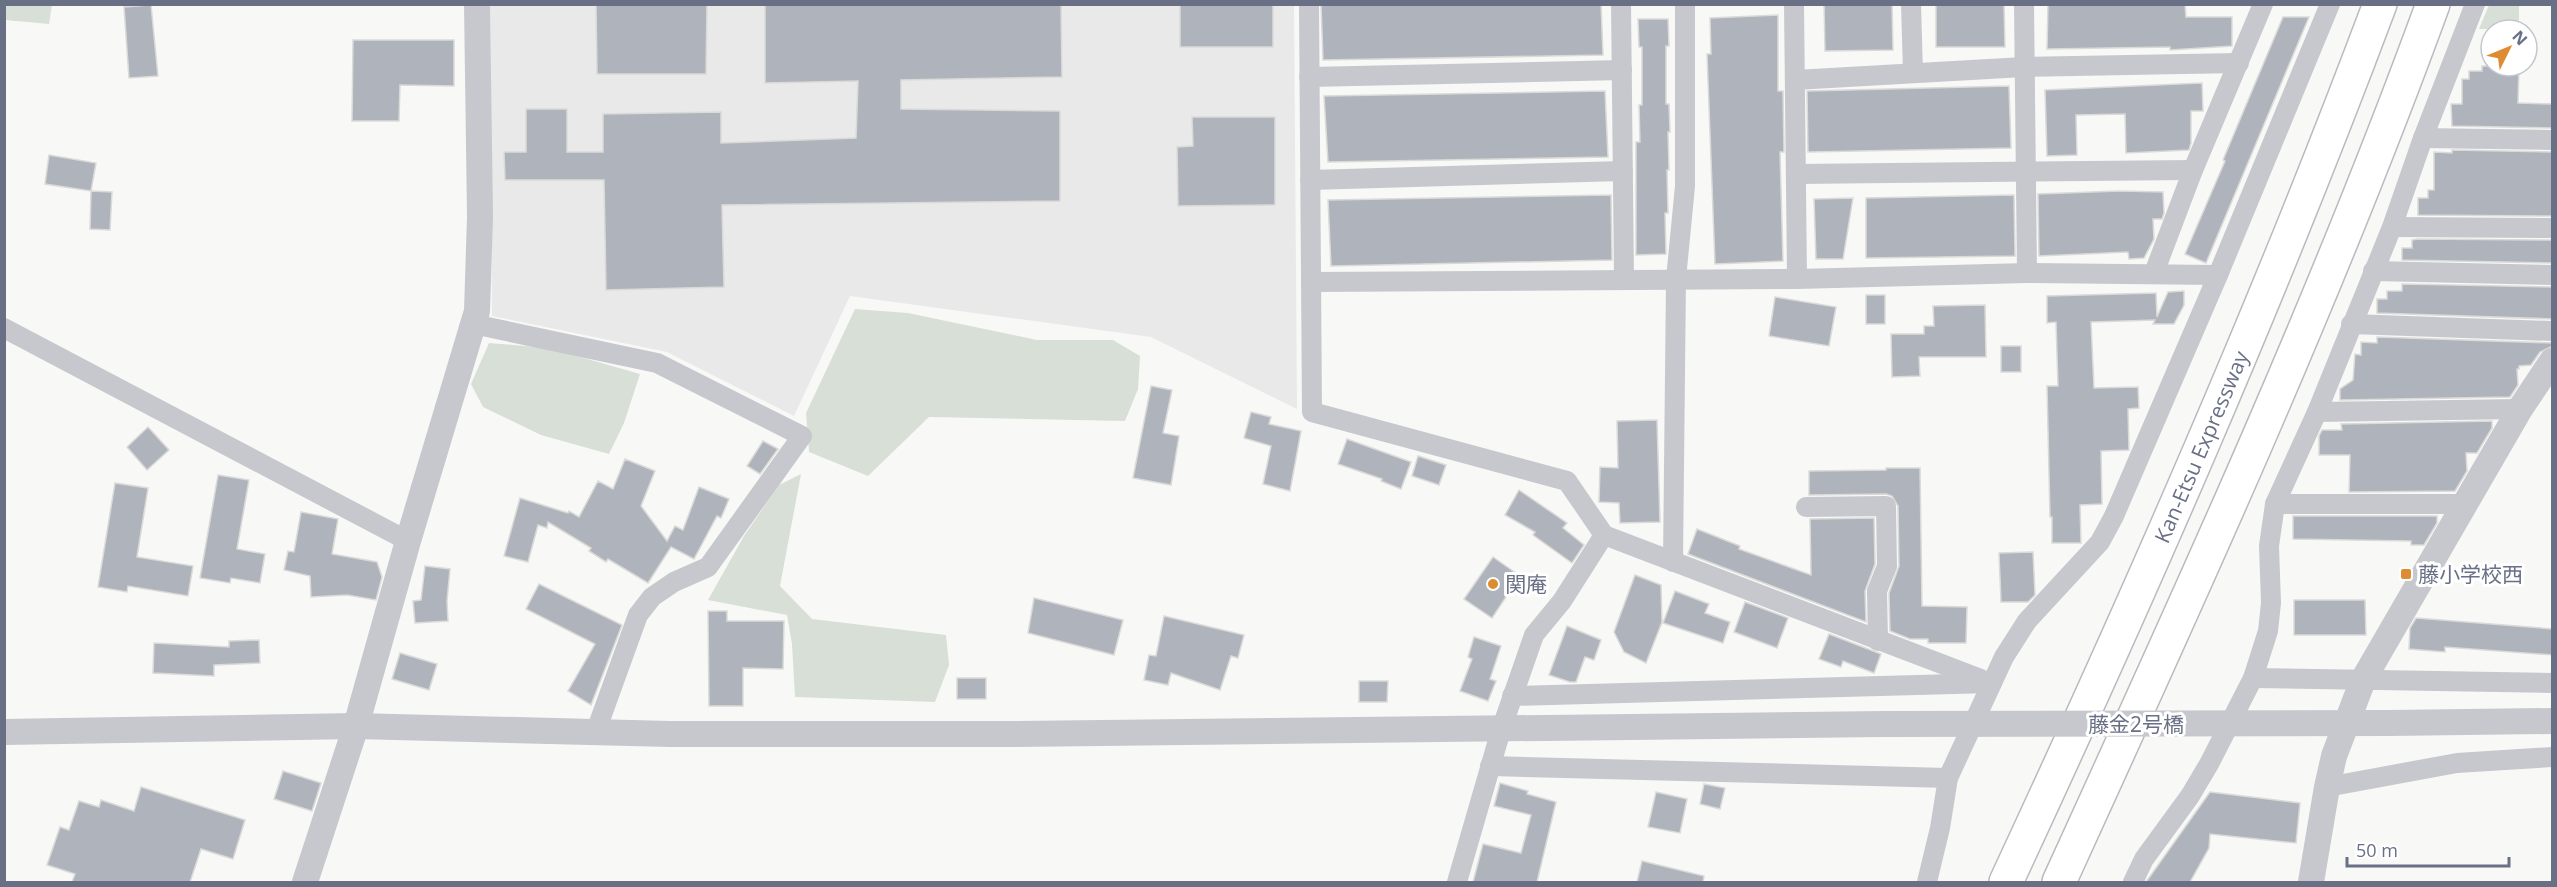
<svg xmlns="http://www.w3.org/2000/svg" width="2557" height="887" font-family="'Open Sans','Noto Sans JP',sans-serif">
  <rect width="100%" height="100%" fill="#f8f9f6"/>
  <polygon fill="#e9e9e9" points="490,5 1294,5 1297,409 1151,337 850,296 794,416 667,352 492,316"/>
  <g fill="#d8dfd7">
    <polygon points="4,5 52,5 49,24 5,20"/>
    <polygon points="2489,5 2519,5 2519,29 2479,29"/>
    <polygon points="855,309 908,313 1037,340 1113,340 1140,356 1138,389 1125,421 929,417 868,476 809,452 806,413"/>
    <polygon points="489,343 549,348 640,374 624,423 609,454 541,435 483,407 471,384"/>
    <polygon points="801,474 780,586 812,619 946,635 949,665 935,702 795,697 792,644 787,615 708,600 744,536 779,485"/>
  </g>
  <g fill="#afb3bb" stroke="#dadad8" stroke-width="1.5">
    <polygon points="596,4 707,4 706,74 597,74"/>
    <polygon points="765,4 1061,4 1062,77 901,80 901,109 1060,111 1060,201 722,205 724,287 606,290 604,180 505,180 504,152 526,152 526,109 567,109 567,152 603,152 603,114 721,112 721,143 856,138 858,81 765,83"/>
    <rect x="1180" y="4" width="93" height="43"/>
    <polygon points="1321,4 1601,4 1603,55 1323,60"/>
    <polygon points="1824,4 1892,4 1893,50 1825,51"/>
    <polygon points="1936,4 2004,4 2005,47 1936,47"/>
    <polygon points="2048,4 2185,4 2186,17 2232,17 2232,46 2170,50 2170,47 2047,49"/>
    <polygon points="151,5 158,76 129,78 124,7"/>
    <polygon points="1778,15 1778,91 1783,91 1784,152 1780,152 1783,261 1715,264 1707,54 1711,54 1710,18"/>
    <polygon points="2283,17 2309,17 2206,263 2185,254 2225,161 2223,160"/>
    <polygon points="1638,19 1668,19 1669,46 1666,46 1666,104 1669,104 1670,132 1668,132 1669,170 1667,170 1668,213 1665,213 1666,254 1636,255 1636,142 1640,142 1639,105 1642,105 1642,47 1639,47"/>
    <polygon points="353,40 454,40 454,86 400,85 399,121 352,121"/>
    <polygon points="2482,66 2519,66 2518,103 2553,104 2553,128 2452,126 2451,104 2462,104 2462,79 2469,79 2469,71 2482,71"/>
    <polygon points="2202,83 2203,111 2191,111 2191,143 2189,150 2126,153 2125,114 2076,115 2077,155 2047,156 2045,90"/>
    <polygon points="2009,86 2011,148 1808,152 1807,91"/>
    <polygon points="1605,91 1608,157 1328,162 1324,96"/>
    <polygon points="1192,117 1275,117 1275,205 1178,206 1177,147 1193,146"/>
    <polygon points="2452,150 2553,152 2553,216 2418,215 2418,198 2428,198 2428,190 2434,190 2434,152 2452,153"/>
    <polygon points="49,155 96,163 91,191 45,184"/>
    <polygon points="91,191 112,192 110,230 90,229"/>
    <polygon points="2119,191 2163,192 2164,213 2162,219 2153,219 2154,239 2144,258 2129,259 2128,252 2039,256 2038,194"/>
    <polygon points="1611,195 1612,260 1331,266 1328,200"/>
    <polygon points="2014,195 2015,256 1866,258 1866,198"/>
    <polygon points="1853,198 1843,259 1816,259 1814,199"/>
    <polygon points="2417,239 2553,240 2553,263 2402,260 2402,248 2412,248 2412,240"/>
    <polygon points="2402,284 2553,287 2553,319 2377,313 2377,299 2387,299 2387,291 2402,291"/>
    <polygon points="2184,291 2184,305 2174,324 2153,324 2155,320 2091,322 2094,388 2138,387 2139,408 2128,409 2129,450 2101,451 2102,504 2080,505 2081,543 2052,543 2052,517 2050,517 2047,386 2058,386 2056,322 2047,323 2047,296 2156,293 2157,317 2168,292"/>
    <rect x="1866" y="295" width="19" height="29"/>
    <polygon points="1775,297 1836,307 1829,346 1769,336"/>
    <polygon points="1985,305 1986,357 1919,357 1920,376 1892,377 1891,334 1924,334 1924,326 1934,326 1933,306"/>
    <polygon points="2377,337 2553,343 2553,346 2540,352 2531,365 2519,366 2519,369 2517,369 2518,385 2510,397 2340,400 2340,389 2353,380 2355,354 2361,355 2361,342 2377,343"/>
    <rect x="2001" y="346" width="20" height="26"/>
    <polygon points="1151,386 1172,390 1163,433 1179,436 1171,485 1133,478"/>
    <polygon points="1251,412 1271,417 1269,424 1301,431 1290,491 1263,484 1271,446 1244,438"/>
    <polygon points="1657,420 1660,522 1620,523 1619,503 1599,502 1600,467 1618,468 1617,421"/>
    <polygon points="2492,421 2492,428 2477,453 2466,453 2467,471 2455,491 2349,492 2350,455 2319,455 2319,436 2322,430 2342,430 2341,424"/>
    <polygon points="148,427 169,450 147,470 127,447"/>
    <polygon points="1347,439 1411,462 1401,489 1381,481 1382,479 1338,464"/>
    <polygon points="763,441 778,449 760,474 747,466"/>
    <polygon points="1418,456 1446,465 1439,485 1412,476"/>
    <polygon points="625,459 655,471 641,506 667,541 675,526 683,530 699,487 729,499 721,518 717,516 694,559 671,547 648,583 608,559 606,562 589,551 591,548 548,522 547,528 538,525 528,562 504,556 520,498 568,513 569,511 579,517 598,481 613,489"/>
    <polygon points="1886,468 1920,468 1922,606 1967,607 1966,643 1928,643 1928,639 1910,639 1890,631 1889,593 1899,566 1898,506 1892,496 1886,494 1809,495 1809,471 1886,470"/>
    <polygon points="218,475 249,480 237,549 265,554 260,583 231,578 230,583 200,578"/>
    <polygon points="115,483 148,488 137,557 193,566 188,596 128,586 127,592 98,587"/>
    <polygon points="1519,490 1567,523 1563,528 1584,545 1572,563 1533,535 1535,532 1505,515"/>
    <polygon points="301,512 338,519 332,554 377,562 382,577 376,600 347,595 311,597 310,576 284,570 288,551 294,552"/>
    <polygon points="2293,516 2437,516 2437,523 2424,545 2411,545 2411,541 2293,539"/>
    <polygon points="1874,518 1875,564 1865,591 1866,622 1688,554 1697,529 1740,546 1739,549 1811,575 1810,519"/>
    <polygon points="2033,552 2035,595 2028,602 2001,602 1999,553"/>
    <polygon points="1493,557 1520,576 1492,618 1464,599"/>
    <polygon points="425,566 450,569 447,601 448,621 415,623 413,601 421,600"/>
    <polygon points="1635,575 1661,585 1662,622 1646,663 1624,652 1614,632"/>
    <polygon points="539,584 622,625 591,705 568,691 595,644 526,609"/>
    <polygon points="1675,591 1709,604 1705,613 1730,622 1723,643 1663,623"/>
    <polygon points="1034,598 1123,620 1114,655 1028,633"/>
    <polygon points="2294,600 2365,600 2366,635 2294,635"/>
    <polygon points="1745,602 1788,618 1777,648 1734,632"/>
    <polygon points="708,611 727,611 727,621 784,621 783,669 743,668 743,706 709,706"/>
    <polygon points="1164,616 1244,635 1238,658 1231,656 1220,690 1171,673 1168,685 1144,680 1149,655 1156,656"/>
    <polygon points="2416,618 2553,629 2553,655 2445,647 2445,652 2409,649 2410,628"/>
    <polygon points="1567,626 1601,640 1594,660 1585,657 1576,682 1570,682 1549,675"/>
    <polygon points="1829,634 1881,654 1874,673 1843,661 1841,667 1819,659"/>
    <polygon points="1474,637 1501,646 1490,679 1496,681 1488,701 1460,691 1472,659 1468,657"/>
    <polygon points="259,640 260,663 214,665 214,676 153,673 154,643 229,647 229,641"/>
    <polygon points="400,653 437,664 429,690 392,679"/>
    <rect x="957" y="678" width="29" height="21"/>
    <polygon points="1359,681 1388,681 1387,702 1359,702"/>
    <polygon points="283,771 321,783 312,811 274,799"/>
    <polygon points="1500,783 1528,791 1527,794 1556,802 1537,882 1473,882 1483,844 1521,853 1531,815 1494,806"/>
    <polygon points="1704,784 1725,788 1720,809 1700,804"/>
    <polygon points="141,787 245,820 233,859 201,849 190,882 72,882 75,874 47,865 60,827 69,830 79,801 99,807 101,800 134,811"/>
    <polygon points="1656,792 1687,799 1680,833 1648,827"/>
    <polygon points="2210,792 2300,803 2296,843 2210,834 2209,848 2190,882 2146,882"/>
    <polygon points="1642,861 1704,876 1703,882 1637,882"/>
  </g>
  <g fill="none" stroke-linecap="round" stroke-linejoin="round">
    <defs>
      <g id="motorway">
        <path id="s1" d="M2006 882C2140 594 2268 303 2380 4"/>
        <path d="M2059 882C2191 593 2324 303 2433 4"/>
      </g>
    </defs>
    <use href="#motorway" stroke="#b9babf" stroke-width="36"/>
    <g stroke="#c7c8cd" stroke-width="20">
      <polyline points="1309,4 1312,412 1567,481 1604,535 1562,601 1534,635 1501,730 1457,882"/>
      <polyline points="1621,4 1624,278"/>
      <polyline points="1794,4 1797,279"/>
      <polyline points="1911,4 1913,73"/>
      <polyline points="2024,4 2027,273"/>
      <polyline points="1309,77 1622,70"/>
      <polyline points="1795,80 2024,67 2239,63"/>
      <polyline points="2423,138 2552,140"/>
      <polyline points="1796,174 2193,170"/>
      <polyline points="1310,180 1623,171"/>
      <polyline points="2392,227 2552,228"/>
      <polyline points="2373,271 2552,275"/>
      <polyline points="2154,273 2193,170 2263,4"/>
      <polyline points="1311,282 1797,279 2027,273 2218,275"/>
      <polyline points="473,324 657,363 802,436 708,567 674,582 652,597 638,615 596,731"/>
      <polyline points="2351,324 2552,331"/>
      <polyline points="4,328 408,541"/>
      <polyline points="2317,412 2520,409"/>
      <polyline points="2275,504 2467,504"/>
      <polyline points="1806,507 1886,506 1887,566 1877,591 1878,641"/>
      <polyline points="1604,535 1981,679"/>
      <polyline points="1673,562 1676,279 1685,186 1685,4"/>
      <polyline points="2253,678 2552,683"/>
      <polyline points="1512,696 1992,683"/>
      <polyline points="1490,766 1948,778"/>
      <polyline points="2327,787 2457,763 2552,757"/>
      <polyline points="1927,882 1940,828 1948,778 2004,657 2027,621 2100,542 2114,516 2218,275 2330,4"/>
      <polyline points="2133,882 2144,859 2190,796 2209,764 2253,678 2268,631 2271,603 2269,546 2275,504 2317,412 2392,227 2423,138 2475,4"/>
    </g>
    <g stroke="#c7c8cd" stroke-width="26">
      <polyline points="2389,723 2552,721"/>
      <polyline points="4,732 356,726 670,734 1014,734 1883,724"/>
      <polyline points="305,882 356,726 408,541 477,311 480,217 477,4"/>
      <polyline points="2311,882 2327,787 2334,756 2363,680 2520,409 2552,361"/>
    </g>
    <use href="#motorway" stroke="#fff" stroke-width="33"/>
    <polyline stroke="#c7c8cd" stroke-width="26" points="1883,724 2389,723"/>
  </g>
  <g fill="#de8c31" stroke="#fff" stroke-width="2">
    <rect x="2400" y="568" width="12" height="12" rx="3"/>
    <circle cx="1493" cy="584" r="6"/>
  </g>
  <g text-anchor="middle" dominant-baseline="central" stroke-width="6" stroke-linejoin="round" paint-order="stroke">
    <g font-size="21" fill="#697086" stroke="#fff">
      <text stroke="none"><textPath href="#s1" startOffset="477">Kan-Etsu Expressway</textPath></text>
      <text x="2136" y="724">藤金2号橋</text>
    </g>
    <g font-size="21" fill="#697086" stroke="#fff" text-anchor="start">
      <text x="2418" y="574">藤小学校西</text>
      <text x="1505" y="584">関庵</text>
    </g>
  </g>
  <rect width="2557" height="887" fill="none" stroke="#697086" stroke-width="12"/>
  <g transform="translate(2509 48) rotate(47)"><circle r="28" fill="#ffffff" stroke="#c3c6cf" stroke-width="1.5"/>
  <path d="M0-4.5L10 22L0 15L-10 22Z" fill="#de8c31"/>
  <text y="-9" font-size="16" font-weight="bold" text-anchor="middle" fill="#697086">N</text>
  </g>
  <path d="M2347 857v9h162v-9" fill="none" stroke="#697086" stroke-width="3"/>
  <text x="2356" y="857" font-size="18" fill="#697086" stroke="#ffffff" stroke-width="4.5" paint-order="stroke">50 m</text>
</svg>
